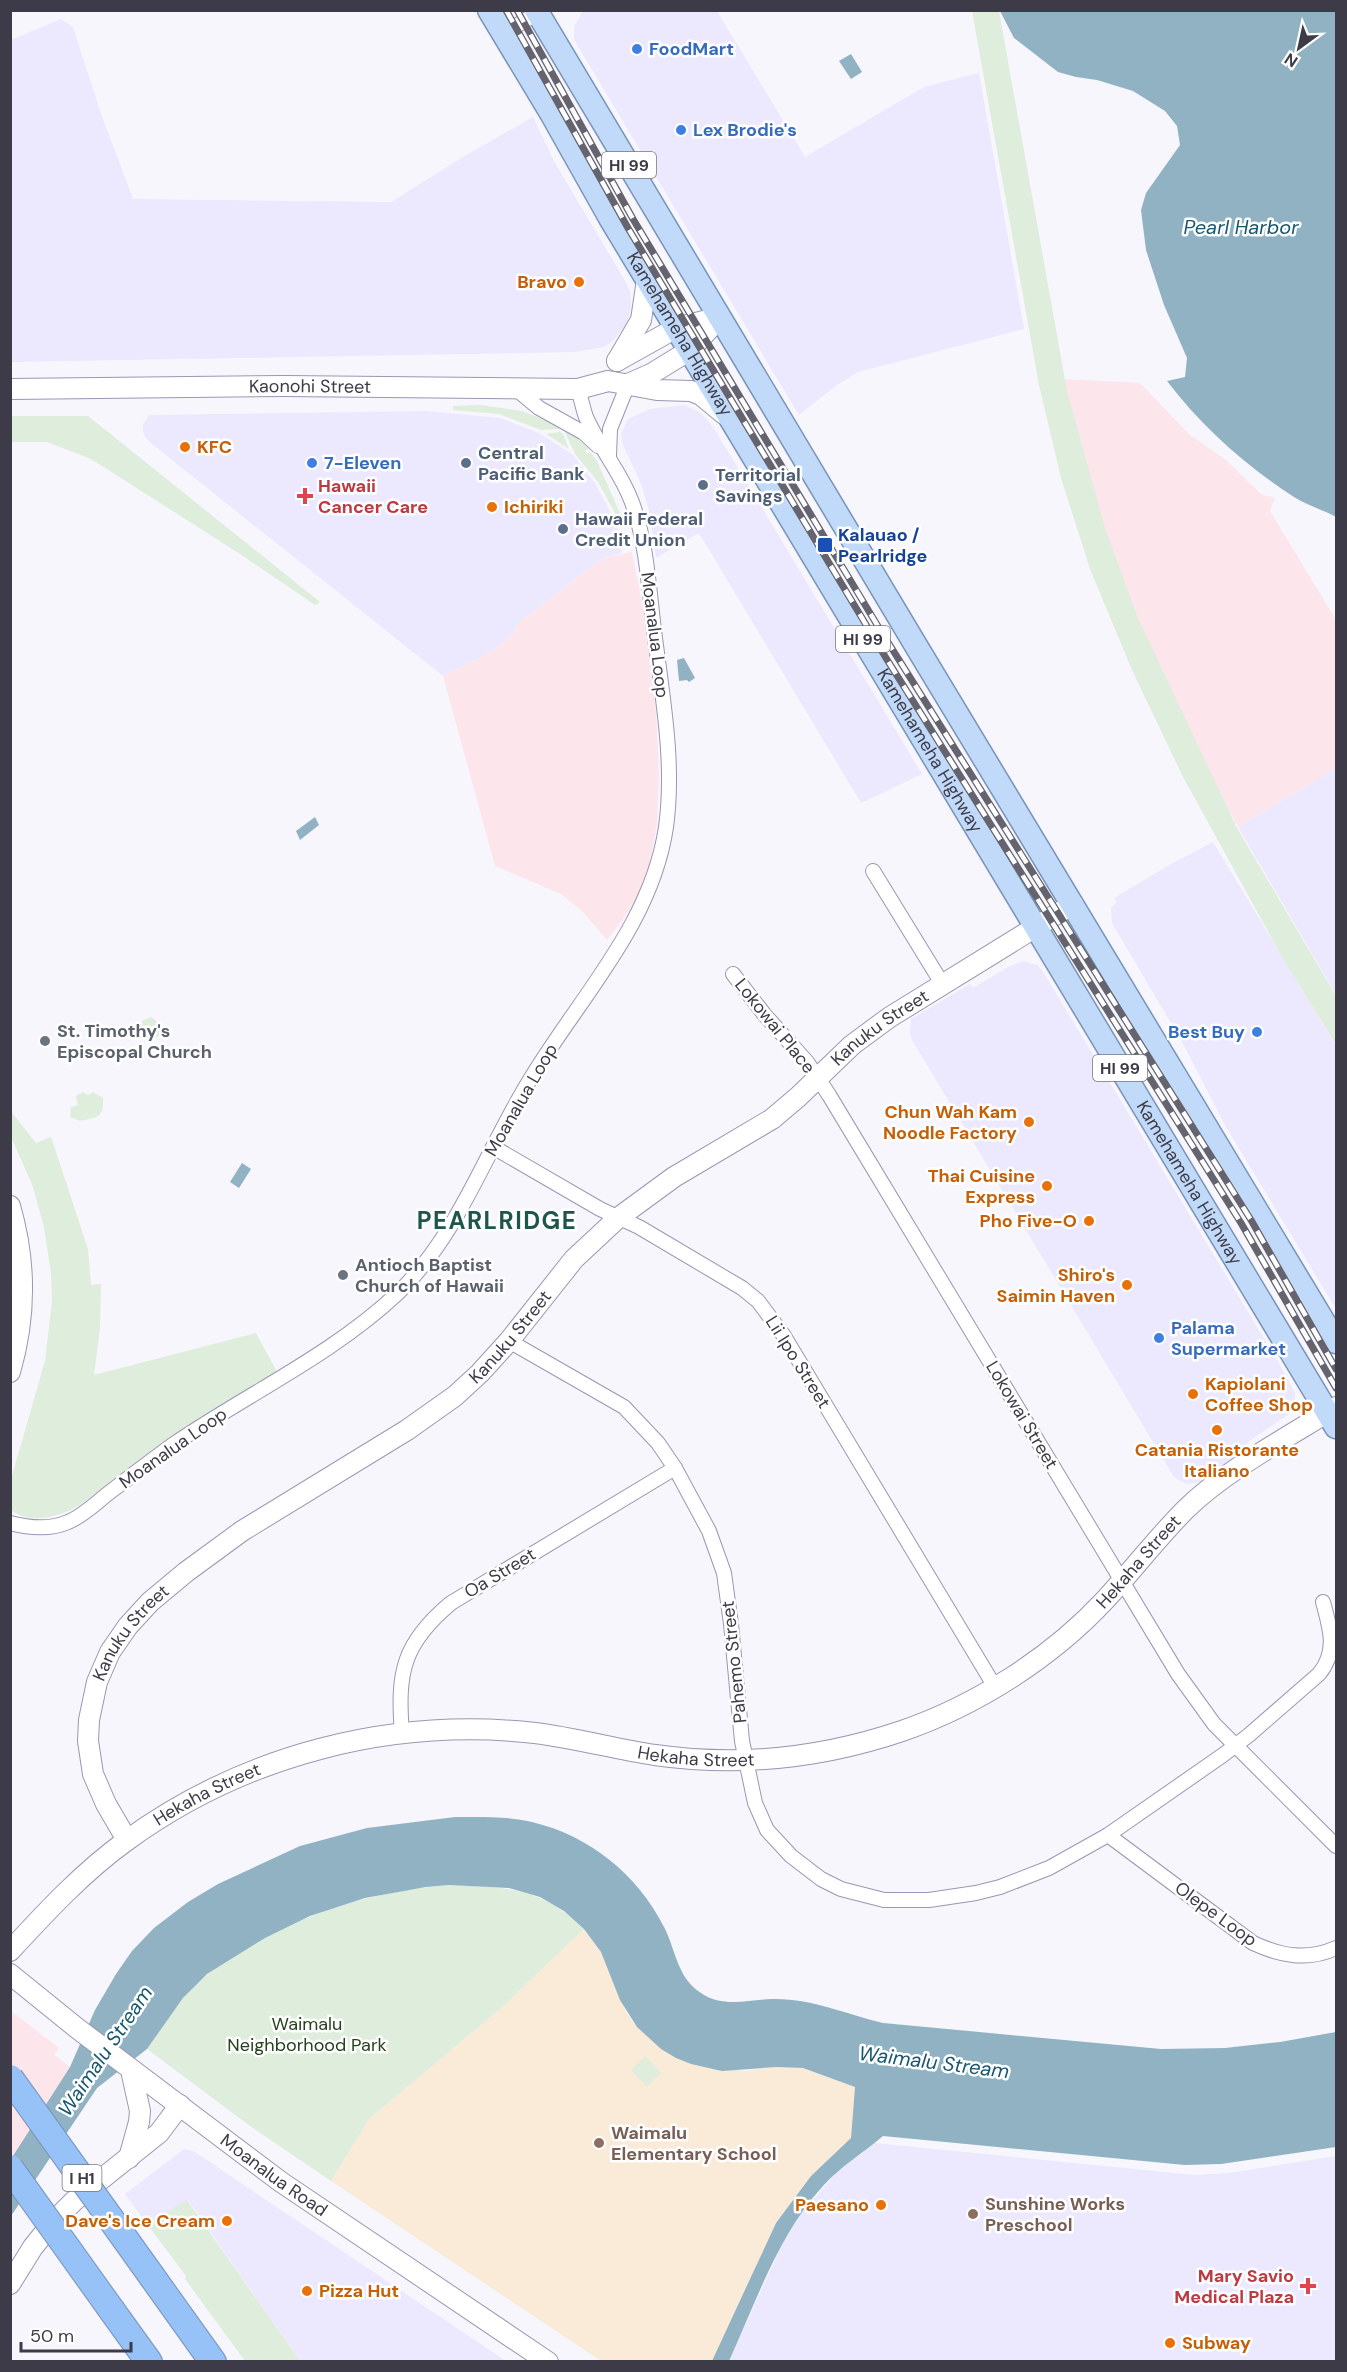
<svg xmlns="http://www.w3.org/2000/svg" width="1347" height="2372" font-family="'DM Sans',sans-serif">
  <rect width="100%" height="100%" fill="#f7f6fc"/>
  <g fill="#ece8fe">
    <polygon points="583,11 717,11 805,157 924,87 979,73 1024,329 858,372 837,385 799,415 576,43 574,38 574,26"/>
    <polygon points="61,19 73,27 101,114 133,199 391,202 461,158 533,117 555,163 624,279 630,291 631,306 627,324 613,341 604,347 575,352 11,362 11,40"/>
    <polygon points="685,405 702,414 715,430 922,774 861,803 699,533 656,558 650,515 642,486 623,445 621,433 628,419 650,409"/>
    <polygon points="427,411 500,418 539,433 572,454 595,483 617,524 622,553 603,558 521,621 508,639 488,654 443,676 152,444 145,437 143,431 143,424 149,415"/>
    <polygon points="1336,768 1336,995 1238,827"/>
    <polygon points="1213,842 1336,1046 1336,1309 1226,1127 1181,1040 1112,923 1111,908 1117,902 1114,898 1173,863"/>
    <polygon points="1024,961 1037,965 1042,970 1280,1365 1295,1393 1295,1404 1289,1414 1248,1442 1242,1453 1200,1482 1186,1484 1174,1477 912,1040 910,1033 911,1019 970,984 973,988 1010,966"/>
    <polygon points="874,2143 1195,2175 1229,2173 1336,2156 1336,2361 729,2361 781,2247 800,2215 838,2171"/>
    <polygon points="184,2149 195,2152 506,2361 300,2361 188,2200 147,2224 125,2194"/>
  </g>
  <g fill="#fce6eb">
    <polygon points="1063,379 1140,383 1189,434 1226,460 1261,494 1275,498 1270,511 1336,620 1336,768 1238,827 1207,772 1163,684 1100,524"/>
    <polygon points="632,552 643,608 656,711 659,775 657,823 650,862 638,896 621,922 607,940 581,910 561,894 495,866 443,676 488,654 508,639 521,621 603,558"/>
    <polygon points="11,2011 59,2048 54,2055 70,2067 11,2159"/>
  </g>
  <polygon fill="#faead8" points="584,1929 601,1952 627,2014 637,2027 661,2049 742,2071 777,2067 803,2068 855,2087 851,2138 811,2176 776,2223 712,2361 601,2361 331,2181 369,2119 501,2008"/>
  <g fill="#dfeddc">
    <polygon points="972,11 999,11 1067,391 1105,528 1138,618 1237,828 1336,996 1336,1045 1282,957 1182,775 1132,670 1090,569 1061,478 1039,385"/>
    <polygon points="480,405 522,411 560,426 559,429 541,430 499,414 453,410 453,406"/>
    <polygon points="11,416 88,416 320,602 315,605 237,552 91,459 47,442 11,442"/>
    <polygon points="567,429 589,448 585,451 587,454 590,452 597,461 622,518 619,520 598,482 575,454 565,432"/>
    <polygon points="560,432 563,434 569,449 546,434"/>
    <polygon points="151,1017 164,1027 163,1034 148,1042 140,1033 142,1021"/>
    <path d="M83 1092 88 1095 93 1092 103 1098C104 1118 98 1117 80 1121L70 1117 71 1107 78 1105 76 1096Z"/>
    <path d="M10 1110 36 1143 51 1137 88 1249 91 1285 101 1284 100 1328 94 1375 256 1333 277 1372 173 1435 80 1505C59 1517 31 1525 11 1510V1479L45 1361 52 1301 51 1273 44 1227 32 1184 11 1137Z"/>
    <path d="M449 1885C504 1887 542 1887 584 1929L501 2008 369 2119 331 2181 250 2126 147 2049C162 2028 176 2005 194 1986 207 1973 222 1964 238 1954 301 1913 374 1891 449 1885Z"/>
    <polygon points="645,2056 661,2073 647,2087 631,2070"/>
    <polygon points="187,2200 300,2361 245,2361 185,2279 186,2276 147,2224"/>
  </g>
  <g fill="#90b2c2">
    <path d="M1000 11H1336V517C1323 510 1307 505 1294 497 1245 465 1202 427 1167 381L1185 377 1187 358 1164 305 1146 250 1141 210 1146 193 1180 145 1177 126 1165 111 1133 91 1097 80 1076 77 1058 72 1014 38Z"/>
    <polygon points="851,54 862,72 851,79 839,61"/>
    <polygon points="684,658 695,678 689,682 687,680 679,681 677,660"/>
    <polygon points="315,817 319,825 300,840 296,831"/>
    <polygon points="242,1163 251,1169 239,1188 230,1182"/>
    <path d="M455 1817C481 1817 507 1816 532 1822 590 1836 637 1874 664 1927 676 1950 677 1978 701 1993 723 2008 747 2000 772 1999 811 1998 845 2014 883 2023L1161 2049 1225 2048 1280 2042 1336 2032V2147L1221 2164 1185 2165 883 2136C863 2153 841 2166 823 2186 778 2235 756 2302 729 2361H712L776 2223 811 2176 851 2138 855 2087 803 2068 777 2067 722 2071 691 2064 676 2058 661 2049 637 2027 620 2000 601 1952 584 1929 564 1911 540 1897 509 1888 449 1885 426 1887 365 1898 310 1916 265 1938 207 1974 183 1998 147 2049 97 2088 11 2216V2159L70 2067 95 2010 116 1974 132 1951 154 1928 188 1902 218 1884 300 1846 367 1828Z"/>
  </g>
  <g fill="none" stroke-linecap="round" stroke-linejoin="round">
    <defs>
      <g id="street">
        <polyline points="503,34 542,10"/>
        <polyline points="515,388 539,408 584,433 598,446"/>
        <polyline points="609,456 610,429 628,384"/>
        <polyline points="873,871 943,985"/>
        <polyline points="733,974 764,1014 807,1062 829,1095 1178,1674 1214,1724 1336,1846"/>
        <polyline points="493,1147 600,1209 639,1227 742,1288 758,1301 784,1336 995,1687"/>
        <path d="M509 1341 624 1407 658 1443 675 1468 709 1531 724 1573 731 1624 742 1741 755 1803 767 1830 791 1856 821 1879 841 1889 884 1900H929L976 1893 1000 1887 1049 1868 1108 1835 1223 1755 1249 1735 1319 1674C1338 1651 1330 1628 1323 1602"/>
        <path d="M10 1523C29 1528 50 1530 68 1522 83 1516 97 1502 110 1492 131 1476 152 1460 174 1444 249 1393 332 1355 398 1293 455 1238 482 1162 521 1095 570 1007 651 930 666 827 675 762 662 695 654 630 649 590 647 547 634 508 623 475 600 449 586 417 583 409 581 398 578 389"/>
        <path d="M402 1733C397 1672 403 1643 451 1603L675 1468"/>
        <path d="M1108 1835 1253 1943C1281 1956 1307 1961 1336 1948"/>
      </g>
      <g id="secondary">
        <polyline points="617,361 676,328 720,317"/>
        <polyline points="617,361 641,320 647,280"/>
        <polyline points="628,384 651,374 690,350 720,317"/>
        <path id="s1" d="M10 389 284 386 578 389 608 381 657 390 691 391 701 395 724 414"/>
        <path d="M10 1206C26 1261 26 1317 10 1372"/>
        <path id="s2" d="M127 1840 106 1804 93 1774 88 1741 89 1720 97 1682 110 1652 128 1626 150 1602 186 1572 242 1531 407 1430 455 1396 480 1373 509 1341 574 1259 618 1218 674 1177 772 1119 798 1097 852 1045 890 1017 1073 904"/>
        <path id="s3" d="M10 1951C46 1912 83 1872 126 1841 244 1755 391 1717 535 1733 575 1738 615 1749 655 1755 738 1767 822 1758 902 1731 977 1705 1051 1658 1105 1600 1132 1571 1157 1538 1186 1509 1226 1470 1288 1437 1336 1407"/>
        <path id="s4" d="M10 1974 78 2029 281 2182 548 2362"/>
        <polyline points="129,2158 139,2122 140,2111 131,2070"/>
        <polyline points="10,2284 33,2247 54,2221 74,2201 159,2133 180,2105"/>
      </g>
      <g id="primary">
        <path id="s5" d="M489 10 551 113 610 218 1336 1427"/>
        <polyline points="536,10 918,649 1336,1342"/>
      </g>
      <g id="highway">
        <polyline points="153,2278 213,2362"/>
        <polyline points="113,2312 149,2362"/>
      </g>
    </defs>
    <use href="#street" stroke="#9b96b2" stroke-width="16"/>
    <use href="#secondary" stroke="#9b96b2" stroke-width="22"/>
    <use href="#primary" stroke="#7893b9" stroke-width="25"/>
    <use href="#highway" stroke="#7893b9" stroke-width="28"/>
    <use href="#street" stroke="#fff" stroke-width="14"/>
    <use href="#secondary" stroke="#fff" stroke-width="20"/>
    <use href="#primary" stroke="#c1dafa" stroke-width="22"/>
    <use href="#highway" stroke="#97c2f7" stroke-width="26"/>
    <defs>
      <g id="rail">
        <polyline points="506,10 628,228 886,658 1241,1223 1336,1388"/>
        <polyline points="517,10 633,219 879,628 1251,1220 1336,1369"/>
      </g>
    </defs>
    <use href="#rail" stroke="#65646e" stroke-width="7"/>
    <use href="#rail" stroke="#fff" stroke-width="4.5" stroke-dasharray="14" stroke-linecap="butt"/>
    <defs>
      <g id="highway-bridge">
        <polyline points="10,2078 153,2278"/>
        <polyline points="10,2168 113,2312"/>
      </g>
    </defs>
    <use href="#highway-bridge" stroke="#7893b9" stroke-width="28" stroke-linecap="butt"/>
    <use href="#highway-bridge" stroke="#97c2f7" stroke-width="26"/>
  </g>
  <g fill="#3f7fe0" stroke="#fff" stroke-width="2">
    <circle cx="637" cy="49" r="6"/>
    <circle cx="681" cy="130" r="6"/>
    <circle cx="312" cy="463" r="6"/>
    <circle cx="1257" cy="1032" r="6"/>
    <circle cx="1159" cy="1338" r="6"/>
  </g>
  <g fill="#e8710a" stroke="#fff" stroke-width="2">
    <circle cx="579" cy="282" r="6"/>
    <circle cx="185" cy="447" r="6"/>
    <circle cx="492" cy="507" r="6"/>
    <circle cx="1029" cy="1122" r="6"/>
    <circle cx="1047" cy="1186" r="6"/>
    <circle cx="1089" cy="1221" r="6"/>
    <circle cx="1127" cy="1285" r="6"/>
    <circle cx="1193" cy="1394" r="6"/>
    <circle cx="1217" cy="1430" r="6"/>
    <circle cx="881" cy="2205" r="6"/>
    <circle cx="227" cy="2221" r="6"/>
    <circle cx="307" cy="2291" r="6"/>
    <circle cx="1170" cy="2343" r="6"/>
  </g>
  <g fill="#5c6f8a" stroke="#fff" stroke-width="2">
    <circle cx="466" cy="463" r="6"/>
    <circle cx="703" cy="485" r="6"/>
    <circle cx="563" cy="529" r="6"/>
  </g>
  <g fill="#e0444e" stroke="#fff" stroke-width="2">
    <path d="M302 487h6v6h6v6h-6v6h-6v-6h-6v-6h6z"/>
    <path d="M1305 2277h6v6h6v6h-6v6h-6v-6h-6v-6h6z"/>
  </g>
  <rect fill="#1a4fb4" stroke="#fff" stroke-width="2" x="817" y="537" width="16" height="16" rx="3"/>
  <g fill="#6b7280" stroke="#fff" stroke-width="2">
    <circle cx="45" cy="1041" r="6"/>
    <circle cx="343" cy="1275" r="6"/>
  </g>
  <g fill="#8d6e63" stroke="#fff" stroke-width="2">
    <circle cx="599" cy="2143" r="6"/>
    <circle cx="973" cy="2214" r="6"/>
  </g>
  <g text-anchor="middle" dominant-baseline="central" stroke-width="5" stroke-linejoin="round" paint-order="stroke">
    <g fill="#fff" stroke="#77767e" stroke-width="1.5">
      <rect x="602" y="152" width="54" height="26" rx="4.5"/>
      <rect x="836" y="626" width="54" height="26" rx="4.5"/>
      <rect x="1093" y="1055" width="54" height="26" rx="4.5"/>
      <rect x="62.5" y="2165" width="39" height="26" rx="4.5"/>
    </g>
    <g font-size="16" font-weight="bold" fill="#3d3b47">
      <text x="629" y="165">HI 99</text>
      <text x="863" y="639">HI 99</text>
      <text x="1120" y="1068">HI 99</text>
      <text x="82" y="2178">I H1</text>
    </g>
    <g font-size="18" font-weight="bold" fill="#366cbe" stroke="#fff" text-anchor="start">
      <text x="649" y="49">FoodMart</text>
      <text x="693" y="130">Lex Brodie's</text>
      <text x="324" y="463">7-Eleven</text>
      <text x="1245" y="1032" text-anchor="end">Best Buy</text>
      <text x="1171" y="1328">Palama<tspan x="1171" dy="21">Supermarket</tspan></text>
    </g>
    <g font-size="18" font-weight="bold" fill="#c56008" stroke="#fff" text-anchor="end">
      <text x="567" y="282">Bravo</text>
      <text x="197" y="447" text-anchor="start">KFC</text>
      <text x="504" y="507" text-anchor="start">Ichiriki</text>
      <text x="1017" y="1112">Chun Wah Kam<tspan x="1017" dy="21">Noodle Factory</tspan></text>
      <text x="1035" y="1176">Thai Cuisine<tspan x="1035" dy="21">Express</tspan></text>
      <text x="1077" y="1221">Pho Five-O</text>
      <text x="1115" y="1275">Shiro's<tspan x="1115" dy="21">Saimin Haven</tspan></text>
      <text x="1205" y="1384" text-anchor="start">Kapiolani<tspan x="1205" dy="21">Coffee Shop</tspan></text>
      <text x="1217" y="1450" text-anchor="middle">Catania Ristorante<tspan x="1217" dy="21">Italiano</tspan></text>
      <text x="869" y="2205">Paesano</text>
      <text x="215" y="2221">Dave's Ice Cream</text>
      <text x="319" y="2291" text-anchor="start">Pizza Hut</text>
      <text x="1182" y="2343" text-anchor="start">Subway</text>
    </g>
    <g font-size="18" fill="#3d3b47" stroke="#fff">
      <text stroke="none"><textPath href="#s5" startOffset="376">Kamehameha Highway</textPath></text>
      <text stroke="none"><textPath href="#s1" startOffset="300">Kaonohi Street</textPath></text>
      <text transform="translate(655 635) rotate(83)">Moanalua Loop</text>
      <text stroke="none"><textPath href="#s5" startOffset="862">Kamehameha Highway</textPath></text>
      <text transform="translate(775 1026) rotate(51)">Lokowai Place</text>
      <text stroke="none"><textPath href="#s2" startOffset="1200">Kanuku Street</textPath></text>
      <text transform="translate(521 1100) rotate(-60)">Moanalua Loop</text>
      <text stroke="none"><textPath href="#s5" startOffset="1366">Kamehameha Highway</textPath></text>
      <text stroke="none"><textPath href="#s2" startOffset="714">Kanuku Street</textPath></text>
      <text transform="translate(798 1362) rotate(58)">Lii Ipo Street</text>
      <text transform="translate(1022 1415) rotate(59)">Lokowai Street</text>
      <text transform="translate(173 1448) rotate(-35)">Moanalua Loop</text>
      <text stroke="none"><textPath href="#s3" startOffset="1260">Hekaha Street</textPath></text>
      <text transform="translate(500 1573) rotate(-31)">Oa Street</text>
      <text stroke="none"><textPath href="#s2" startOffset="228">Kanuku Street</textPath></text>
      <text transform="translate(734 1662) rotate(-96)">Pahemo Street</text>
      <text stroke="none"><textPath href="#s3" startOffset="756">Hekaha Street</textPath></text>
      <text stroke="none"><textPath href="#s3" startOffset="254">Hekaha Street</textPath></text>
      <text transform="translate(1216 1914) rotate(36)">Olepe Loop</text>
      <text stroke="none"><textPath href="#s4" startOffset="332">Moanalua Road</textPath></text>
    </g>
    <g font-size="18" font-weight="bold" fill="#4e5e75" stroke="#fff" text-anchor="start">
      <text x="478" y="453">Central<tspan x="478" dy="21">Pacific Bank</tspan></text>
      <text x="715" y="475">Territorial<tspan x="715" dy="21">Savings</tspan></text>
      <text x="575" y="519">Hawaii Federal<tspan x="575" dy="21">Credit Union</tspan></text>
    </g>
    <g font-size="18" font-weight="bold" fill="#be3a42" stroke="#fff" text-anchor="start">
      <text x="318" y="486">Hawaii<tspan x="318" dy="21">Cancer Care</tspan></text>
      <text x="1294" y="2276" text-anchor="end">Mary Savio<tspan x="1294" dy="21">Medical Plaza</tspan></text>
    </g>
    <g font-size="18" font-weight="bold" fill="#164399" stroke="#fff" text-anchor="start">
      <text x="838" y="535">Kalauao /<tspan x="838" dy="21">Pearlridge</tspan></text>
    </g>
    <g font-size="18" font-weight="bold" fill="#5b616d" stroke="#fff" text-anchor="start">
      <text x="57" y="1031">St. Timothy's<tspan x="57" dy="21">Episcopal Church</tspan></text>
      <text x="355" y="1265">Antioch Baptist<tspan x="355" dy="21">Church of Hawaii</tspan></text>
    </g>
    <g font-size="18" fill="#24421b" stroke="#fff">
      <text x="307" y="2024">Waimalu<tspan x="307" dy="21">Neighborhood Park</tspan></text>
    </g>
    <g font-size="18" font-weight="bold" fill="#785e54" stroke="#fff" text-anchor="start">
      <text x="611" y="2133">Waimalu<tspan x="611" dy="21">Elementary School</tspan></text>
      <text x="985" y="2204">Sunshine Works<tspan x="985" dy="21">Preschool</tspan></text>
    </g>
    <g font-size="20" font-style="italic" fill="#17576f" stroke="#fff">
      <text x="1241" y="227">Pearl Harbor</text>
      <text transform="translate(105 2051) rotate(-56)">Waimalu Stream</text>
      <text transform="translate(934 2062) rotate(7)">Waimalu Stream</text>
    </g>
    <g font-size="24" font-weight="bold" letter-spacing="1.5" fill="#1e554d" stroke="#fff">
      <text x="497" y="1220">PEARLRIDGE</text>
    </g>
  </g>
  <rect width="1347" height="2372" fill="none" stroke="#3d3b47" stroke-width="24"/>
  <g transform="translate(1299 48) rotate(213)" stroke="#ffffff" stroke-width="4.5" paint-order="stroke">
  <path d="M0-4.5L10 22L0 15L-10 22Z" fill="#3d3b47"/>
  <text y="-9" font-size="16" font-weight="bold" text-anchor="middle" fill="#3d3b47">N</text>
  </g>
  <path d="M21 2342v9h110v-9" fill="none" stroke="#3d3b47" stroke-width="3"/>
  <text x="30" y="2342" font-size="18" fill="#3d3b47" stroke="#ffffff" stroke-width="4.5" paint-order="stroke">50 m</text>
</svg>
